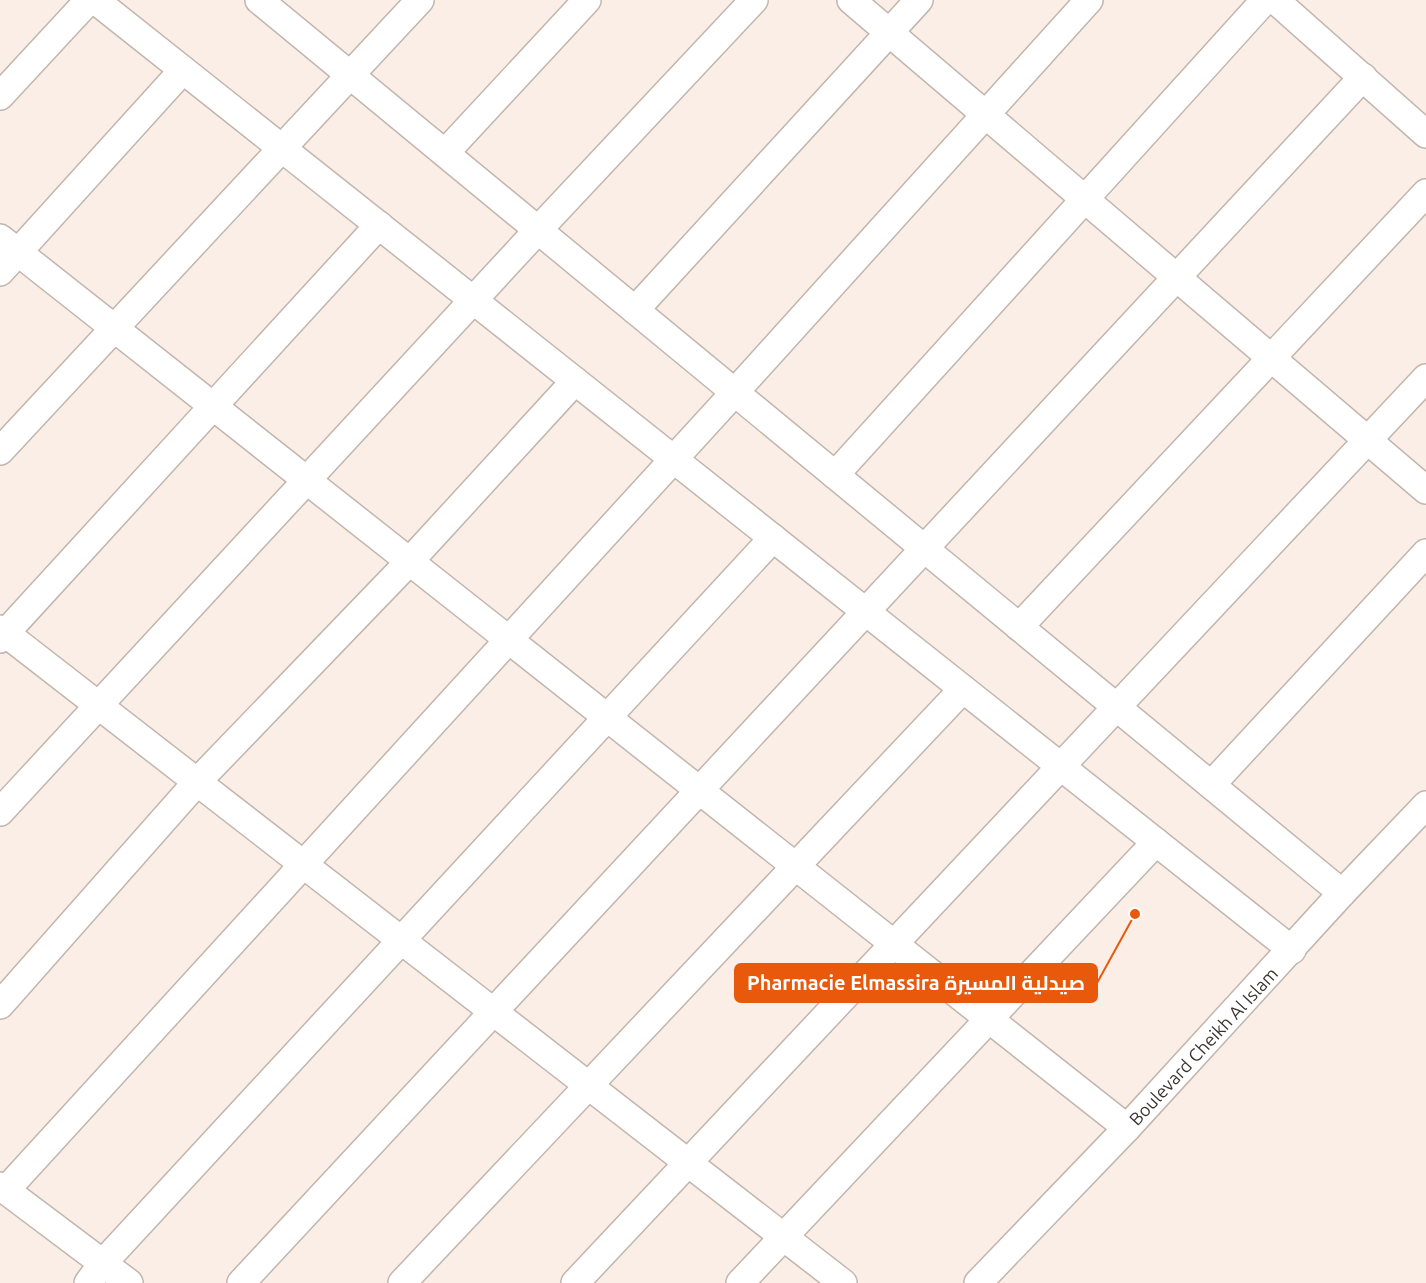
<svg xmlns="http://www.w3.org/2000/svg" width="1426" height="1283" font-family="Ubuntu,Cairo,sans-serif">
  <rect width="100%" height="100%" fill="#fbeee6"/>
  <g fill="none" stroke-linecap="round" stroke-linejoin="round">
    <defs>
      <g id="minor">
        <polyline points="95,0 1292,950"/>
        <polyline points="259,0 1342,893"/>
        <polyline points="851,0 1426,490"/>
        <polyline points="1275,0 1426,134"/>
        <polyline points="0,96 89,0"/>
        <polyline points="445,153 587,0"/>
        <polyline points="0,238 1127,1128"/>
        <polyline points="0,272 183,70"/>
        <polyline points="635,310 919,0"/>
        <polyline points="0,451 420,0"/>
        <polyline points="835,475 1265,0"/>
        <polyline points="1019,627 1426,193"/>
        <polyline points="0,629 843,1283"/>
        <polyline points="0,639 379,225"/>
        <polyline points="1211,785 1426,553"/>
        <polyline points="0,812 538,230 754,0"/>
        <polyline points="0,1005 197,782 409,562 575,381"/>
        <polyline points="0,1186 129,1283"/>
        <polyline points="6,1190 735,392 1089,0"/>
        <polyline points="88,1283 103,1263 773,538"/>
        <polyline points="241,1283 1363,77"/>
        <polyline points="402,1283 963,689"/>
        <polyline points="575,1283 1426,378"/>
        <polyline points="740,1283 1156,842"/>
        <polyline points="978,1283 1127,1128 1342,893 1426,805"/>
      </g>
    </defs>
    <use href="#minor" stroke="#c1b6ae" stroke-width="30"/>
    <use href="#minor" stroke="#fff" stroke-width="27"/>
  </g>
  <g text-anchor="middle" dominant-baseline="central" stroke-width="4.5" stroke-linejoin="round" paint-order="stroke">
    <g font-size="18" fill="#3a3532" stroke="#fff">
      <text transform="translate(1203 1046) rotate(-47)">Boulevard Cheikh Al Islam</text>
    </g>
  </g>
  <path fill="none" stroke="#e8590c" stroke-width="2" d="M1135 914L1097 983"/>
  <circle fill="#e8590c" stroke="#fff" stroke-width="2" cx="1135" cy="914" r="6"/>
  <rect fill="#e8590c" stroke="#e8590c" stroke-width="2" x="735" y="964" width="362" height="38" rx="6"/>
  <g font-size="20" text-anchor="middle" font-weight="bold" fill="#fff">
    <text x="916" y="990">Pharmacie Elmassira صيدلية المسيرة</text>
  </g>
</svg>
